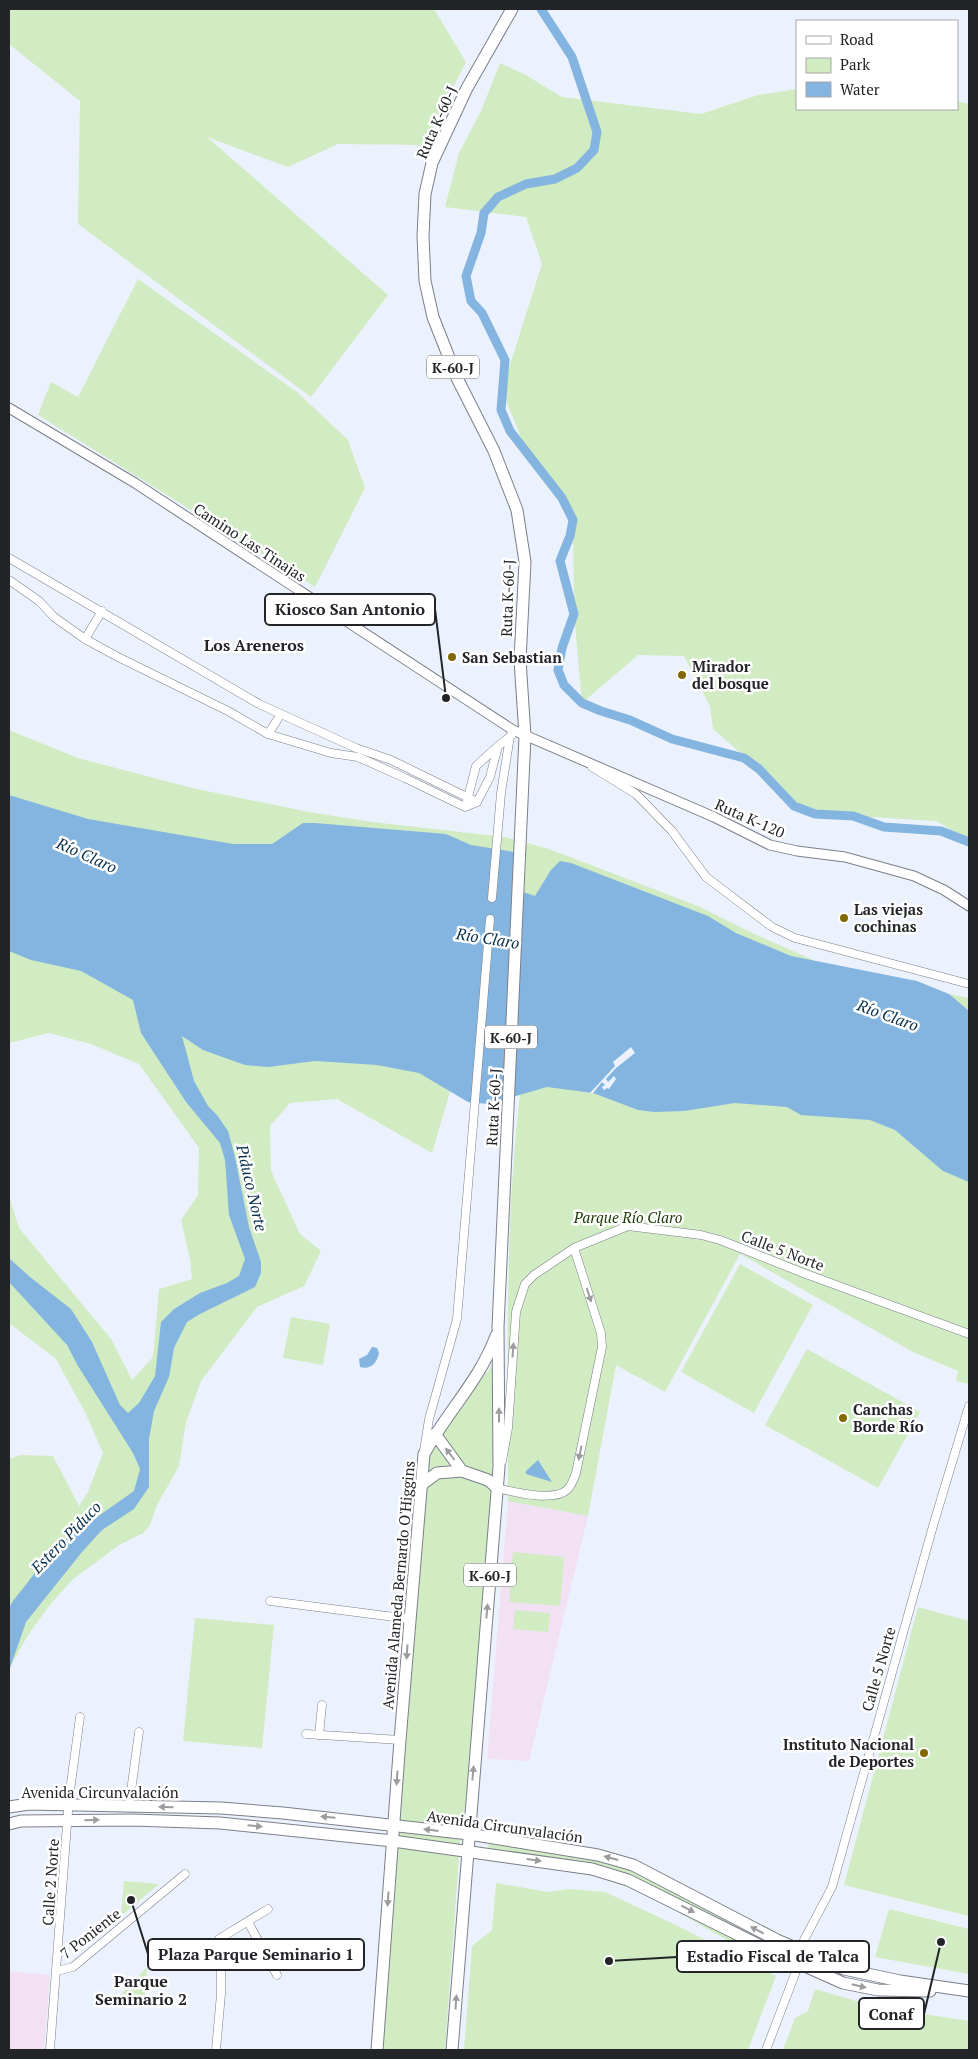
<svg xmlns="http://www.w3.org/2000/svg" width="978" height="2059" font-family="'PT Serif',serif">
  <rect width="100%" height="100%" fill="#ecf2fd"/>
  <g fill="#f2e1f3">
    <polygon points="508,1501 588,1516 529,1761 487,1759"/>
    <polygon points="9,1971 50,1975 44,2050 9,2050"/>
  </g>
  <g fill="#d1ebc2">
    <polygon points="9,9 434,9 466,62 424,145 338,144 288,167 207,137 388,295 311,397 78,224 80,101 9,44"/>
    <polygon points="500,63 524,74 562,97 701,114 758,95 797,89 797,109 957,109 957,101 969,104 969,840 936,821 853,816 794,806 759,769 713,729 710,706 684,656 638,655 582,703 574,614 573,520 526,450 502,390 542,264 526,217 445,207 459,153 481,111"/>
    <polygon points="138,279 297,392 348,440 365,488 315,587 38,415 51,382 78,397"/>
    <path d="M9 730 78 758 192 788 309 812 372 822 505 837 549 849 698 906 750 932 840 972 969 998V1384L956 1381 958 1371 913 1352 740 1254 665 1392 616 1365 588 1516 508 1501C508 1363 504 1224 521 1086L452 1085 432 1153 337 1099 290 1103 270 1126 271 1171 300 1234 321 1251 304 1286 257 1307 201 1381 186 1422 179 1466 156 1507 150 1525 143 1533 119 1545 72 1580 49 1606 28 1635 9 1669V1459L20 1455 53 1456 79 1506 88 1492 103 1453 85 1412 56 1359 9 1323V1196L19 1228 111 1339 132 1380 153 1357 159 1289 192 1279 190 1259 181 1220 198 1195 199 1148 139 1064 91 1044 49 1033 9 1043Z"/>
    <polygon points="740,1264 813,1305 754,1413 681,1372"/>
    <polygon points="291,1317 330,1324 323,1365 283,1358"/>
    <polygon points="807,1349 920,1412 878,1488 765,1425"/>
    <polygon points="493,1364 494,1468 464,1828 461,1829 445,2050 382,2050 398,1821 430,1454 441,1433"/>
    <polygon points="513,1552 564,1557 560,1606 509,1602"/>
    <polygon points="918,1607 969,1621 969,1916 844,1885"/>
    <polygon points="515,1610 550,1613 548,1632 513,1629"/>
    <polygon points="195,1618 274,1625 262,1748 183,1741"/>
    <polygon points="489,1843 584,1856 625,1867 788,1951 613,1868 583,1861 488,1849"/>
    <path d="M489 1858 580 1871 619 1881 787 1966C734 1951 680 1908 627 1887 584 1869 534 1866 489 1861Z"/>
    <polygon points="124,1881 159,1884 121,1916"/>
    <polygon points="496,1883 548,1892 569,1889 605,1892 678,1926 776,1976 748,2050 464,2050 472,1946 492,1930"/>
    <polygon points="889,1909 969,1929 969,1974 875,1957"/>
    <polygon points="147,1967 144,2008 116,2000"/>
    <polygon points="815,1989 873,2006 969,2021 969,2050 783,2050 795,2018 808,2011"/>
  </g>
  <g fill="#84b5e0">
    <polygon points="9,795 88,819 233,844 272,844 303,823 315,823 446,834 471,845 514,852 517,890 535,896 551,870 560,861 571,863 708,916 736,933 791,956 917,981 949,994 969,1011 969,1182 943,1171 895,1130 870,1120 801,1115 787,1107 735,1103 684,1111 654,1112 638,1110 593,1093 547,1087 488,1104 468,1102 419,1073 377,1065 315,1061 268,1067 245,1065 203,1050 182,1036 194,1081 208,1106 217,1115 228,1131 235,1157 249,1227 261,1262 261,1273 255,1287 200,1314 187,1322 174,1348 169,1377 154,1411 149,1439 149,1487 134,1509 102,1530 82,1552 26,1622 9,1671 9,1608 13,1601 56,1546 134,1491 140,1469 133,1453 78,1366 67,1345 9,1282 9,1258 30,1277 71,1309 92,1342 120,1405 128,1413 139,1403 155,1376 161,1322 174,1309 200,1293 227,1283 239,1276 245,1259 229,1215 225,1160 220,1143 186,1102 141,1033 133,1000 81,971 31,960 9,951"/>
    <path d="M372 1347 377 1348 379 1353C377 1363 371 1370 360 1367L359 1359 367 1355Z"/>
    <polygon points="538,1460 552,1482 526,1474 526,1471"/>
  </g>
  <polygon fill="#ecf2fd" points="631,1047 635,1053 616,1068 606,1079 608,1082 614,1076 616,1079 609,1089 607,1088 604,1090 602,1087 605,1085 602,1082 593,1093 590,1093 615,1066 613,1062"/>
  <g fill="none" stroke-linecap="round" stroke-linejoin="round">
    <polyline stroke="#84b5e0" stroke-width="9" points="541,9 572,57 597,132 594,150 577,168 555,179 526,184 498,197 484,213 481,233 466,276 471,301 482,313 505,360 501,410 510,431 562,498 573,520 570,536 560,561 574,614 562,648 558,670 564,685 582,703 601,711 630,720 672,739 744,758 759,769 794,806 815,814 853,816 884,827 941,831 969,842"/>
    <defs>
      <g id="minor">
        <polyline points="9,558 259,704 356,748 391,760 477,802"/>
        <polyline points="9,580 39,601 54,617 85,639 118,657 228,711 268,734 331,753 358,757 405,778 465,807 477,802 490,777 498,746 511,736"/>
        <polyline points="85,639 102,611"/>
        <polyline points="268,734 281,714"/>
        <polyline points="592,767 636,794 672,831 706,877 772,927 795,938 969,984"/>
        <polyline points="467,801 476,766 498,746"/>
        <polyline points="492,898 501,793 510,736"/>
        <polyline points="424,1451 429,1419 457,1319 490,919"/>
        <polyline points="502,1461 508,1428 516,1312 525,1284 534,1275 574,1248 628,1226 701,1235 720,1240 806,1274 969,1334"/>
        <path d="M497 1488C514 1492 553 1502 567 1490 572 1485 574 1479 576 1473L602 1347 601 1333 574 1248"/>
        <polyline points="270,1601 410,1619"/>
        <polyline points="306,1734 400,1740"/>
        <polyline points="319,1735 322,1705"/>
        <polyline points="129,1806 139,1732"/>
        <polyline points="248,1922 277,1975"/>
        <polyline points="57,1971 73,1967 185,1874"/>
        <polyline points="50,2050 69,1798 80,1717"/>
        <polyline points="216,2050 221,1994 221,1970 216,1946 219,1939 268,1909"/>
        <polyline points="766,2050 795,1974 804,1940 832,1887 933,1526 969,1406"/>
      </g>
      <polyline id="tertiary" points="9,408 135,483 513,730 714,817 770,845 797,851 845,857 914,876 944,890 969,906"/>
      <g id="primary">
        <polyline points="435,1434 462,1471 488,1480 497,1488"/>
        <polyline points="421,1485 437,1473 462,1471"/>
        <polyline points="9,1807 29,1804 221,1808 283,1813 469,1834 598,1855 633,1865 777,1940 844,1969 900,1981 969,1991"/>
        <polyline points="9,1824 21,1821 133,1820 220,1823 393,1841 592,1869 628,1880 771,1951 843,1983 878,1990 930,1991"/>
        <path d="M377 2050 400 1740 424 1454C446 1413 480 1380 496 1336"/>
        <polyline points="452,2050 499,1467 498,1327 525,736 520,660 525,562 517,510 494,451 457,378 433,317 425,281 423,236 425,194 432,163 467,88 512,9"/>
      </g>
    </defs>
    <use href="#minor" stroke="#7a7f89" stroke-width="9"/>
    <use href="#tertiary" stroke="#7a7f89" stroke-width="11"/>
    <use href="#primary" stroke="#7a7f89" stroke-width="13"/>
    <use href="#minor" stroke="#fff" stroke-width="8"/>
    <use href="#tertiary" stroke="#fff" stroke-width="9"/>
    <use href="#primary" stroke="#fff" stroke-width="11"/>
  </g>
  <defs><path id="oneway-solid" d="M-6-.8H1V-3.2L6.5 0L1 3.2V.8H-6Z" transform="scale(1.25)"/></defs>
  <g fill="#9c9c9e">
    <use href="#oneway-solid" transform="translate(589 1295) rotate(72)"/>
    <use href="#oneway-solid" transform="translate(513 1350) rotate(-86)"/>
    <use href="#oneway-solid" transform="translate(499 1415) rotate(-90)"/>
    <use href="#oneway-solid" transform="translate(580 1453) rotate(102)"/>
    <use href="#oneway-solid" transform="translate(450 1454) rotate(-127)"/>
    <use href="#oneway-solid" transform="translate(487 1611) rotate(-85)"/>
    <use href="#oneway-solid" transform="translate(407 1652) rotate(94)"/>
    <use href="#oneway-solid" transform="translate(473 1773) rotate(-85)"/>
    <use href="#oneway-solid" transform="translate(397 1778) rotate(94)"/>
    <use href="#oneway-solid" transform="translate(166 1807) rotate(-179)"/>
    <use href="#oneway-solid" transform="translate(328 1817) rotate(-175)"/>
    <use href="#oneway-solid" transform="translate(92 1820) rotate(-1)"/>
    <use href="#oneway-solid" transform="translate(255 1826) rotate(5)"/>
    <use href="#oneway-solid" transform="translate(431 1830) rotate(-173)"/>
    <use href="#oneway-solid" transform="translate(611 1858) rotate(-165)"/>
    <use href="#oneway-solid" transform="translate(534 1860) rotate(8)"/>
    <use href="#oneway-solid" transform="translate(388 1899) rotate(94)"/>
    <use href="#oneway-solid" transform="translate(688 1909) rotate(27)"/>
    <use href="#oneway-solid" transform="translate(757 1930) rotate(-152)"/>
    <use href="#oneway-solid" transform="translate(859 1986) rotate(13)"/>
    <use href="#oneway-solid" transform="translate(456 2002) rotate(-86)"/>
  </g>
  <g fill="#836800" stroke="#fff" stroke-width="2">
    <circle cx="452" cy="657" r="5"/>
    <circle cx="682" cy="675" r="5"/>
    <circle cx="844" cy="918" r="5"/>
    <circle cx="843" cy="1418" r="5"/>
    <circle cx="924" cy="1753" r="5"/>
  </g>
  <g text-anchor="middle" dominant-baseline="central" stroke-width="5" stroke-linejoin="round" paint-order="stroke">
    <g fill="#fff" stroke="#646668" stroke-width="1">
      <rect x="427" y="355.5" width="52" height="23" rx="4"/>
      <rect x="485" y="1025.5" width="52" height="23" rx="4"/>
      <rect x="464" y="1563.5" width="52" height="23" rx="4"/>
    </g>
    <g font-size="14" font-weight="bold" fill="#222428">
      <text x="453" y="367">K-60-J</text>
      <text x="511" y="1037">K-60-J</text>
      <text x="490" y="1575">K-60-J</text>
    </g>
    <g font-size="15" fill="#222428" stroke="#fff">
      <text transform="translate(436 122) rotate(-66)">Ruta K-60-J</text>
      <text transform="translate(250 542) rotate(33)">Camino Las Tinajas</text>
      <text transform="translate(507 598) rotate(-88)">Ruta K-60-J</text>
      <text transform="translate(750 818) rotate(24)">Ruta K-120</text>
      <text transform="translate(493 1107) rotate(-87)">Ruta K-60-J</text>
      <text transform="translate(783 1250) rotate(21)">Calle 5 Norte</text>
      <text transform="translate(398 1585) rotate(-85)">Avenida Alameda Bernardo O'Higgins</text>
      <text transform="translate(878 1669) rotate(-74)">Calle 5 Norte</text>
      <text x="100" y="1792">Avenida Circunvalación</text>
      <text transform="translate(505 1826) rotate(8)">Avenida Circunvalación</text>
      <text transform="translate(50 1882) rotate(-86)">Calle 2 Norte</text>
      <text transform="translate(90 1933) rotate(-38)">7 Poniente</text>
    </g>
    <g font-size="15" font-weight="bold" fill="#222428" stroke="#fff" text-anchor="start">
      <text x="462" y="657">San Sebastian</text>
      <text x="692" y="666">Mirador<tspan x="692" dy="17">del bosque</tspan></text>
      <text x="854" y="909">Las viejas<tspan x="854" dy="17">cochinas</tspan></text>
      <text x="853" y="1409">Canchas<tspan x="853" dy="17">Borde Río</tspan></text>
      <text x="914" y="1744" text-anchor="end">Instituto Nacional<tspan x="914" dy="17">de Deportes</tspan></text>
    </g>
    <g font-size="15" font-style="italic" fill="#1a3700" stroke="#fff">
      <text x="628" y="1217">Parque Río Claro</text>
    </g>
    <g font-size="16" font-weight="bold" fill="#222428" stroke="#fff">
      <text x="254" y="645">Los Areneros</text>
      <text x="141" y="1981">Parque<tspan x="141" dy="18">Seminario 2</tspan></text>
    </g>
    <g font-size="16" font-style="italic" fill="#082f4b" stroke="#fff">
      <text transform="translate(87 855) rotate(24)">Río Claro</text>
      <text transform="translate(488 938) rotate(9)">Río Claro</text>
      <text transform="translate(888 1015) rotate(20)">Río Claro</text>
      <text transform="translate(252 1188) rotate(77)">Piduco Norte</text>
      <text transform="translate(66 1537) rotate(-46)">Estero Piduco</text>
    </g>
  </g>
  <path fill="none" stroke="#222428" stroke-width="2" d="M446 698L435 609M131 1900L148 1954M609 1961L677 1957M941 1942L924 2014"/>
  <g fill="#222428" stroke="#fff" stroke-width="2">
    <circle cx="446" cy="698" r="5"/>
    <circle cx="131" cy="1900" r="5"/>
    <circle cx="609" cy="1961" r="5"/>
    <circle cx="941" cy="1942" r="5"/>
  </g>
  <g fill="#fff" stroke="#222428" stroke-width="2">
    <rect x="265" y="594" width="170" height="31" rx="5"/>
    <rect x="148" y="1939" width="216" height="31" rx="5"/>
    <rect x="677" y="1941" width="192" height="31" rx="5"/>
    <rect x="859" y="1998" width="65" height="31" rx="5"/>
  </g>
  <g font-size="16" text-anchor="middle" font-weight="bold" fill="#222428">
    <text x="350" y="615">Kiosco San Antonio</text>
    <text x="256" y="1960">Plaza Parque Seminario 1</text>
    <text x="773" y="1962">Estadio Fiscal de Talca</text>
    <text x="891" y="2020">Conaf</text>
  </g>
  <rect width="978" height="2059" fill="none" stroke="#222428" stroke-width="20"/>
  <rect x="796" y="20" width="162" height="90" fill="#ffffff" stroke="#a7a7a9"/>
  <rect x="806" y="36" width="25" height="8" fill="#ffffff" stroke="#a7a7a9"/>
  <text x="840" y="45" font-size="15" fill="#222428">Road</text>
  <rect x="806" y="58" width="25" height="15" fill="#d1ebc2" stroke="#a7a7a9"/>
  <text x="840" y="70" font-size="15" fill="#222428">Park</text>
  <rect x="806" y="82" width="25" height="15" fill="#84b5e0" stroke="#a7a7a9"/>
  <text x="840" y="95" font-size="15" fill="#222428">Water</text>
</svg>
